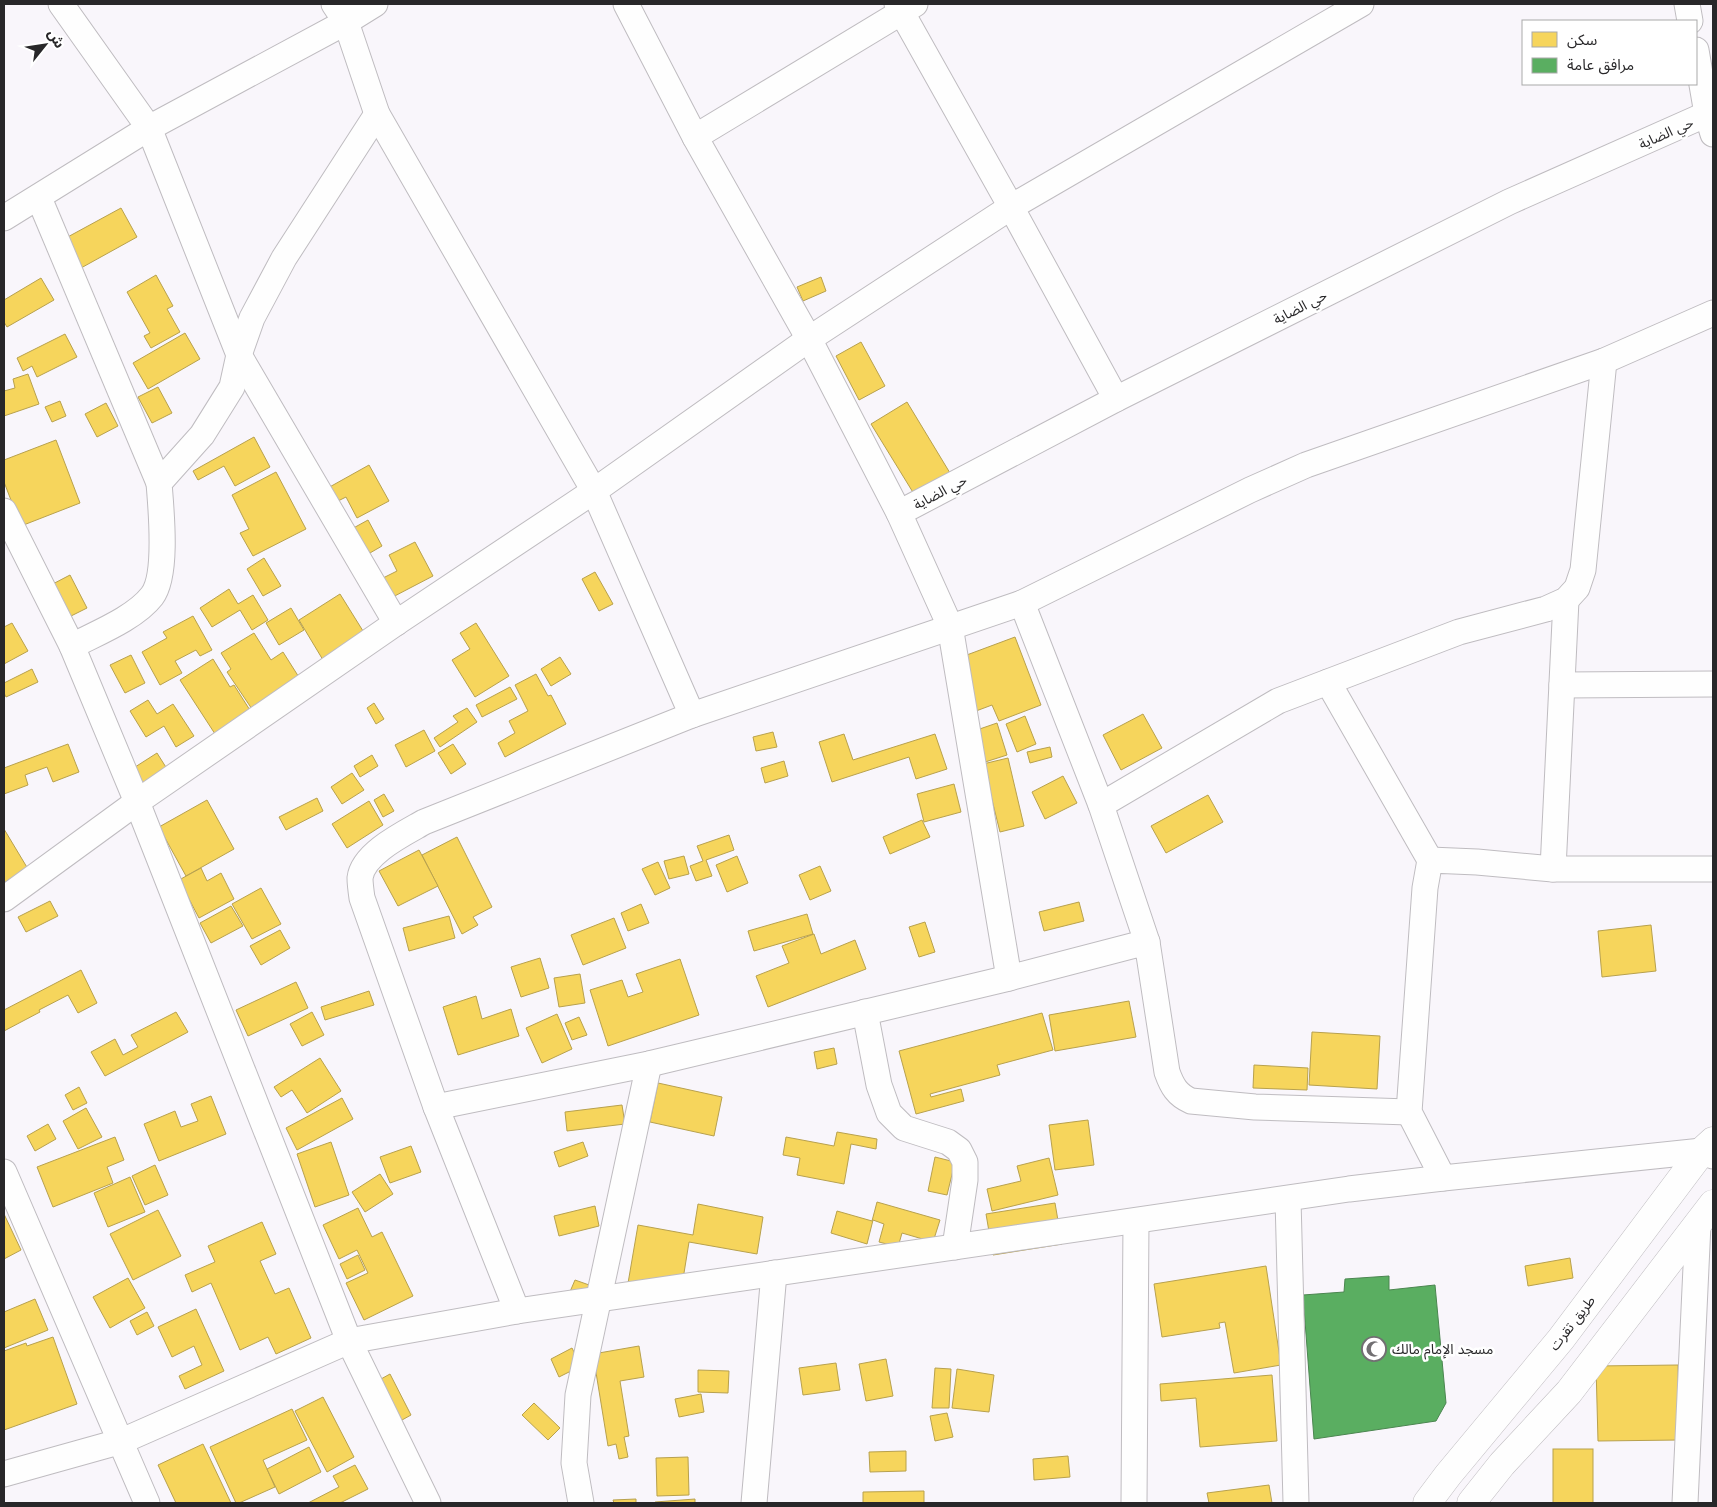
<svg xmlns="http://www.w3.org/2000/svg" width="1717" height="1507" font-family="'Libre Baskerville','Noto Sans Arabic',serif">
  <rect width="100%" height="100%" fill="#f9f6fb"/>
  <g fill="#f6d55c" stroke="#b8a14d">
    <polygon points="121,208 137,237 81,268 64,239"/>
    <polygon points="156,275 173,306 167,309 180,332 151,348 144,336 150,333 127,292"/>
    <polygon points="821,277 826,291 803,301 797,287"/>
    <polygon points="41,278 54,300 7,327 4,322 4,300"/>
    <polygon points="185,333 200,359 148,389 133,363"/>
    <polygon points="65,334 77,357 37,377 32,366 23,371 17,358"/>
    <polygon points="861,342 885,386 859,400 836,356"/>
    <polygon points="28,374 39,404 4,416 4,391 15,388 13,379"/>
    <polygon points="158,387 172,413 152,423 138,397"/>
    <polygon points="60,401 66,416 52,422 45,407"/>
    <polygon points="907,402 950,473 914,494 871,424"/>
    <polygon points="106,403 118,426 97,437 85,414"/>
    <polygon points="254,437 270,467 235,486 224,466 198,480 193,471"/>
    <polygon points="56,440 80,503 21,526 4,482 4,460"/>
    <polygon points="369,465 389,501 357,518 346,497 334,503 326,489"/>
    <polygon points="276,472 306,529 253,556 240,533 249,529 232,495"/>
    <polygon points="368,520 382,546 363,557 348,531"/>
    <polygon points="415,542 433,576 387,600 377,581 397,571 389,555"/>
    <polygon points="264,558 281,586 263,596 247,569"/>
    <polygon points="595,572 613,604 599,611 582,579"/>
    <polygon points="70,575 87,608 63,620 47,587"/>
    <polygon points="229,589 238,604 253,595 268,620 252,630 240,610 212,627 200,608"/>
    <polygon points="340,594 368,639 326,665 299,620"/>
    <polygon points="291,608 304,630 279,645 266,623"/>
    <polygon points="193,616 212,650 200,656 196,650 175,661 182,673 160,685 142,652 167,638 163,632"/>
    <polygon points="12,623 28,651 4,664 4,627"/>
    <polygon points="476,623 509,676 475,697 452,660 470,649 460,633"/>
    <polygon points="254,633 271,660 283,652 302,682 254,712 227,672 231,669 221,653"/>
    <polygon points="1015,637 1041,705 999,721 992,705 968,714 948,662"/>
    <polygon points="131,655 145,683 125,693 110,665"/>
    <polygon points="560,657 571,674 551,686 541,669"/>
    <polygon points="213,659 230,687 234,685 253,715 217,737 180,680"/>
    <polygon points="32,669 38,682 6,697 4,693 4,683"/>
    <polygon points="536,674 548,696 551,695 566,724 505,757 498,743 515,733 509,721 528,711 515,685"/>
    <polygon points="510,687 517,699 482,717 476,705"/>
    <polygon points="148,700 157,714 173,704 194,736 176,747 164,726 146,737 130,711"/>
    <polygon points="374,703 384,719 376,724 367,708"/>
    <polygon points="467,708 477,722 440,747 434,738 458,722 453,716"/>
    <polygon points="1143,714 1162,748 1121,770 1103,735"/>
    <polygon points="1025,716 1036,744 1017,752 1006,724"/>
    <polygon points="997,723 1007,755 982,763 971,732"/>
    <polygon points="424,730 435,751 406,767 395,745"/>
    <polygon points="773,732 777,747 756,751 753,737"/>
    <polygon points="844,734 853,760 935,734 947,769 916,779 909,757 832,782 819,742"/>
    <polygon points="68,744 79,772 53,782 47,767 25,775 28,785 4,794 4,768"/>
    <polygon points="453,744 466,764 451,774 438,753"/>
    <polygon points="1050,747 1052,757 1030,763 1027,752"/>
    <polygon points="157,753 169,772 143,788 132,769"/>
    <polygon points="372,755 378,766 360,777 354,766"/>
    <polygon points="1008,758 1024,826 1000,832 983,764"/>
    <polygon points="784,761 788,776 765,783 761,768"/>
    <polygon points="352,773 364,790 342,804 331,787"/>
    <polygon points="1063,776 1077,803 1045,819 1032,792"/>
    <polygon points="954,784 961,812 924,822 917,794"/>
    <polygon points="384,794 394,811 383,817 374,800"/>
    <polygon points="1208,795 1223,822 1166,853 1151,826"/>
    <polygon points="317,798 323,811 286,830 279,817"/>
    <polygon points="207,800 234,849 186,876 159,827"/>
    <polygon points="369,801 383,825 347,848 332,824"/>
    <polygon points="922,820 930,837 890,854 883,837"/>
    <polygon points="4,829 28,869 4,883"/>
    <polygon points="729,835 734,850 706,860 712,876 696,881 690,866 703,861 697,846"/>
    <polygon points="457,837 492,907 473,917 478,925 462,934 422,855"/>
    <polygon points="419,850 438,886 398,906 379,871"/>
    <polygon points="684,856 689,874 669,879 664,861"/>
    <polygon points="737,856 748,883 727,892 716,865"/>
    <polygon points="658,862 670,888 655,895 642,869"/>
    <polygon points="820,866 831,891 810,900 799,875"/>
    <polygon points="201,868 207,881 221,873 234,899 199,918 179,880"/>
    <polygon points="261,888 281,924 252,939 232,904"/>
    <polygon points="50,901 58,916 26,932 18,917"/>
    <polygon points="1079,902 1084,921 1044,931 1039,912"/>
    <polygon points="641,904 649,923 628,931 621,913"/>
    <polygon points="231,906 243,926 211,943 200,923"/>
    <polygon points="807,914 813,934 754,951 748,931"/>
    <polygon points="449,916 455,938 409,951 403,928"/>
    <polygon points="614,918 626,948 583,965 571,935"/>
    <polygon points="925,922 935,952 919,957 909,927"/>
    <polygon points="1651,925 1656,971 1602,977 1598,931"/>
    <polygon points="280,930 290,948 261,965 250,946"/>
    <polygon points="814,934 821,954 855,940 866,969 768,1007 756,976 789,963 782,946"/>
    <polygon points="540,958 549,988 521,997 511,967"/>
    <polygon points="680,959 699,1015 608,1046 590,990 622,980 628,997 643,992 636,974"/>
    <polygon points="81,970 97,1003 78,1013 68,995 39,1010 40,1012 4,1031 4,1010"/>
    <polygon points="580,974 585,1003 559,1007 554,978"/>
    <polygon points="296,982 308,1008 248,1036 236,1010"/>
    <polygon points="369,991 374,1005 325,1020 321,1007"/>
    <polygon points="476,996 482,1019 511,1009 519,1036 458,1055 443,1007"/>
    <polygon points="1129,1001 1136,1037 1055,1051 1049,1015"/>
    <polygon points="176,1012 188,1032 105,1076 91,1052 115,1039 123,1055 138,1047 131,1035"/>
    <polygon points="312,1012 324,1035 302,1046 290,1024"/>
    <polygon points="1042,1013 1053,1050 997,1065 1000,1075 930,1094 931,1097 961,1089 964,1101 916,1114 899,1051"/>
    <polygon points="557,1014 572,1049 542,1063 526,1028"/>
    <polygon points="579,1017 587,1035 572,1040 565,1023"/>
    <polygon points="1312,1032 1380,1036 1377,1089 1309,1085"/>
    <polygon points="834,1048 837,1064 817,1069 814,1052"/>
    <polygon points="320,1058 341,1091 307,1113 292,1090 281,1097 274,1087"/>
    <polygon points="1254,1065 1308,1068 1307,1090 1253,1088"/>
    <polygon points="658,1083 722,1097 714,1136 650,1122"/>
    <polygon points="79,1087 87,1103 73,1110 65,1095"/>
    <polygon points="211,1096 226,1134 159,1161 144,1124 175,1111 181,1127 198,1121 191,1104"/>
    <polygon points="342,1098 353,1119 297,1150 286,1128"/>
    <polygon points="622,1105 625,1124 567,1131 565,1112"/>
    <polygon points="86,1108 102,1137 78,1149 63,1121"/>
    <polygon points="1088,1120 1094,1165 1055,1170 1049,1125"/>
    <polygon points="48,1124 56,1139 35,1151 27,1136"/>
    <polygon points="837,1132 877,1139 876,1149 851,1144 844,1184 797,1175 800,1158 783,1155 786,1137 834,1146"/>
    <polygon points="115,1137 124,1160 107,1167 113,1183 53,1207 37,1167"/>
    <polygon points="331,1142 349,1195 315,1207 297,1154"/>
    <polygon points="583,1142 588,1156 559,1167 554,1152"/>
    <polygon points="411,1146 421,1172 390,1183 380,1157"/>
    <polygon points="935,1157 955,1162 947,1195 928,1191"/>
    <polygon points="1049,1158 1058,1195 992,1211 987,1189 1021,1181 1017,1166"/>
    <polygon points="155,1165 168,1195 145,1205 132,1176"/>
    <polygon points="380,1174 393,1194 365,1212 352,1192"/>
    <polygon points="130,1177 145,1212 108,1227 94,1193"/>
    <polygon points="877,1202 940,1220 933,1242 902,1233 898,1247 879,1242 884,1224 873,1220 867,1244 831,1233 837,1211 872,1221"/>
    <polygon points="1055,1203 1062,1244 993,1255 986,1214"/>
    <polygon points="698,1204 763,1217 757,1254 689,1242 680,1298 627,1289 638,1225 693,1235"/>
    <polygon points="595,1206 599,1226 559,1236 554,1216"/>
    <polygon points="358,1208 372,1237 382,1232 413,1296 364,1320 346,1283 368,1273 357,1250 339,1259 323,1225"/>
    <polygon points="158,1210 181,1256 133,1280 110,1234"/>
    <polygon points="4,1214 21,1250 4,1259"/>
    <polygon points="262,1222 276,1254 260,1261 275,1294 289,1288 311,1338 276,1354 268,1337 240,1350 211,1283 192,1292 185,1275 215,1262 208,1246"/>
    <polygon points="358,1255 365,1270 347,1279 340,1264"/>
    <polygon points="1570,1258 1573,1278 1528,1286 1525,1266"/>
    <polygon points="1266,1266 1281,1365 1234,1373 1225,1322 1219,1323 1220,1328 1162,1337 1154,1284"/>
    <polygon points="128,1278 145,1308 110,1328 93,1297"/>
    <polygon points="575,1280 592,1286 587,1301 569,1294"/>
    <polygon points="35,1299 48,1330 4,1348 4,1312"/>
    <polygon points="196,1309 224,1371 185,1389 179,1376 202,1365 194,1346 172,1357 158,1327"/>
    <polygon points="147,1312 154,1326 137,1335 130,1321"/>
    <polygon points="53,1337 77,1404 4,1430 4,1351 26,1343 27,1346"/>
    <polygon points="639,1346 644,1377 620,1381 629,1436 624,1437 628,1457 619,1459 616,1444 608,1446 593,1354"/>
    <polygon points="572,1348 581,1366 559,1377 551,1359"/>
    <polygon points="886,1359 893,1396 866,1401 859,1364"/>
    <polygon points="836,1363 840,1390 803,1395 799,1368"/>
    <polygon points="1678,1365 1679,1440 1598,1441 1596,1366"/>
    <polygon points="935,1368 951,1369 949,1408 932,1408"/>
    <polygon points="957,1369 994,1375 989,1412 952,1408"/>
    <polygon points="698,1370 729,1371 728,1393 698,1392"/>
    <polygon points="390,1374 411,1415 393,1425 372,1384"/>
    <polygon points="1272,1375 1277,1441 1200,1447 1196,1398 1161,1401 1160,1384"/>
    <polygon points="701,1394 704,1412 679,1417 675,1399"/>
    <polygon points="323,1397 354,1457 327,1472 295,1411"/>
    <polygon points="534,1403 560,1428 548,1440 522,1415"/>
    <polygon points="292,1409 307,1440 263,1460 275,1487 239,1503 236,1503 210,1447"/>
    <polygon points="947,1413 953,1437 935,1441 930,1416"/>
    <polygon points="203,1444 231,1503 176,1503 158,1465"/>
    <polygon points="309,1447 321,1472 279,1494 267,1469"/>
    <rect x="1553" y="1449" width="40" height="54"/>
    <polygon points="906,1451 906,1471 870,1472 869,1452"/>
    <polygon points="1068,1456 1070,1477 1034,1480 1033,1459"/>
    <polygon points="688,1457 689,1495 657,1496 656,1458"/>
    <polygon points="355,1465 368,1489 340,1503 308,1503 339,1487 333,1476"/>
    <polygon points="1269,1485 1272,1503 1209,1503 1207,1493"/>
    <polygon points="924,1491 924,1503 863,1503 863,1492"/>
    <polygon points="636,1499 636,1503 614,1503 613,1500"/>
    <polygon points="695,1499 695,1503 655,1503 655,1502"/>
  </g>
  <polygon fill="#5aae61" stroke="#4b8650" points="1389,1276 1389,1290 1435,1285 1446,1403 1436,1421 1314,1439 1303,1295 1344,1292 1345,1279"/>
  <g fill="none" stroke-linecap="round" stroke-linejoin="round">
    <defs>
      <g id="street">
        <polyline points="61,4 149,128 239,355 396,623"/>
        <polyline points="334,4 346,22 377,114 594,491 692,715"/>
        <polyline points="626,4 695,137 809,339 899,513 950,626 1009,978"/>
        <polyline points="897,4 1011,207 1116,399"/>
        <polyline points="1687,4 1690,21"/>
        <polyline points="1696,50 1707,114 1713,134"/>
        <polyline points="695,137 915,4"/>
        <polyline points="39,198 159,483"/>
        <polyline points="4,218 149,128 346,22 375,4"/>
        <polyline points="4,511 72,646 137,802 349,1341 428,1503"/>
        <polyline points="899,513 1116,399 1509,202 1707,114"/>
        <polyline points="1022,603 1101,805 1147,942"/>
        <path d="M72 646C97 633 135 618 152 596 168 575 161 509 159 483L202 435 232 387 239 355 252 318 284 258 377 114"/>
        <polyline points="1328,682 1430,860"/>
        <polyline points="1562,685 1713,684"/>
        <polyline points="1101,805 1278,701 1459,632 1546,609 1566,600 1577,588 1583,570 1604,361"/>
        <polyline points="1553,869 1566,600"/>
        <polyline points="4,899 137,802 396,623 594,491 809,339 1011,207 1361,4"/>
        <polyline points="865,1012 879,1085 889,1113 904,1128 948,1142 959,1150 965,1162 965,1180 955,1247"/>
        <path d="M436 1107 649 1064 1009 978 1147 942 1167 1072C1172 1086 1177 1095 1191 1101L1255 1107 1409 1112"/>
        <polyline points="4,1172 147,1503"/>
        <polyline points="1443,1178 1409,1112 1425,888 1430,860 1477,862 1553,869 1713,869"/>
        <polyline points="1288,1199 1296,1503"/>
        <path d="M517 1311 436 1107 362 898C361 891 360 884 360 878 363 853 405 833 424 822L692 715 1022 603 1250 490 1306 465 1604 361 1713 313"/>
        <polyline points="4,1474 122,1441 349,1341 517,1311 1349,1189 1443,1178 1702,1151 1713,1156"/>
        <polyline points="581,1503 574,1463 578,1395 649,1064"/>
        <polyline points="754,1503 774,1273"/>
        <polyline points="1134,1503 1136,1221"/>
        <polyline points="1685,1503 1698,1224"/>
      </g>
      <g id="primary">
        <polyline points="1427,1503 1448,1475 1561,1339 1702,1151 1713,1141"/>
        <polyline points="1471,1503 1502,1464 1569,1392 1713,1204"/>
      </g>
    </defs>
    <use href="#street" stroke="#bfbcc0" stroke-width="27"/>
    <use href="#primary" stroke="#bfbcc0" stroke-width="29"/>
    <use href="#street" stroke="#fefefe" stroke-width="25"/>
    <use href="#primary" stroke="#fefefe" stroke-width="28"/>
  </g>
  <defs>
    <symbol id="mosque-ring" viewBox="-11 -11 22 22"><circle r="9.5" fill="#fff" stroke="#716f72" stroke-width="1.5"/><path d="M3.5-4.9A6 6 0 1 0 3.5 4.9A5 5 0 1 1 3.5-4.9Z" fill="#716f72"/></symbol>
  </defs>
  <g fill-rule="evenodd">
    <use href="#mosque-ring" x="1360" y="1335" width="28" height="28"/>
  </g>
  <g text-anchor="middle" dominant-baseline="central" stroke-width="5" stroke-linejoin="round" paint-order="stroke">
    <g font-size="14" fill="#282729" stroke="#fff">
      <text transform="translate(1666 133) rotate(-24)">حي الضاية</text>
      <text transform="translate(1300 307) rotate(-27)">حي الضاية</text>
      <text transform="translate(940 492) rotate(-28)">حي الضاية</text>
      <text transform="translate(1572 1323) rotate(-52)">طريق تقرت</text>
    </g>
    <g font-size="14" fill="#282729" stroke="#fff" text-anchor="start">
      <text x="1392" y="1349">مسجد الإمام مالك</text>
    </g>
  </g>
  <rect width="1717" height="1507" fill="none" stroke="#282729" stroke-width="10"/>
  <rect x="1522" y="20" width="175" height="65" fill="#ffffff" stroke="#a9a9a9"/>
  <rect x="1532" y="32" width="25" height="15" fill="#f6d55c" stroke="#a9a9a9"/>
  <text x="1567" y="45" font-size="15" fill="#282729">سكن</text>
  <rect x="1532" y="58" width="25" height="15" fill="#5aae61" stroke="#a9a9a9"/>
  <text x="1567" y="70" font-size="15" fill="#282729">مرافق عامة</text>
  <g transform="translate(45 45) rotate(60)" stroke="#ffffff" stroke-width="4" paint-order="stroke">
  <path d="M0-4L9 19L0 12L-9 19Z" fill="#282729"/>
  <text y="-8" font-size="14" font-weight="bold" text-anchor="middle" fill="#282729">ش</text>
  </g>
</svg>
